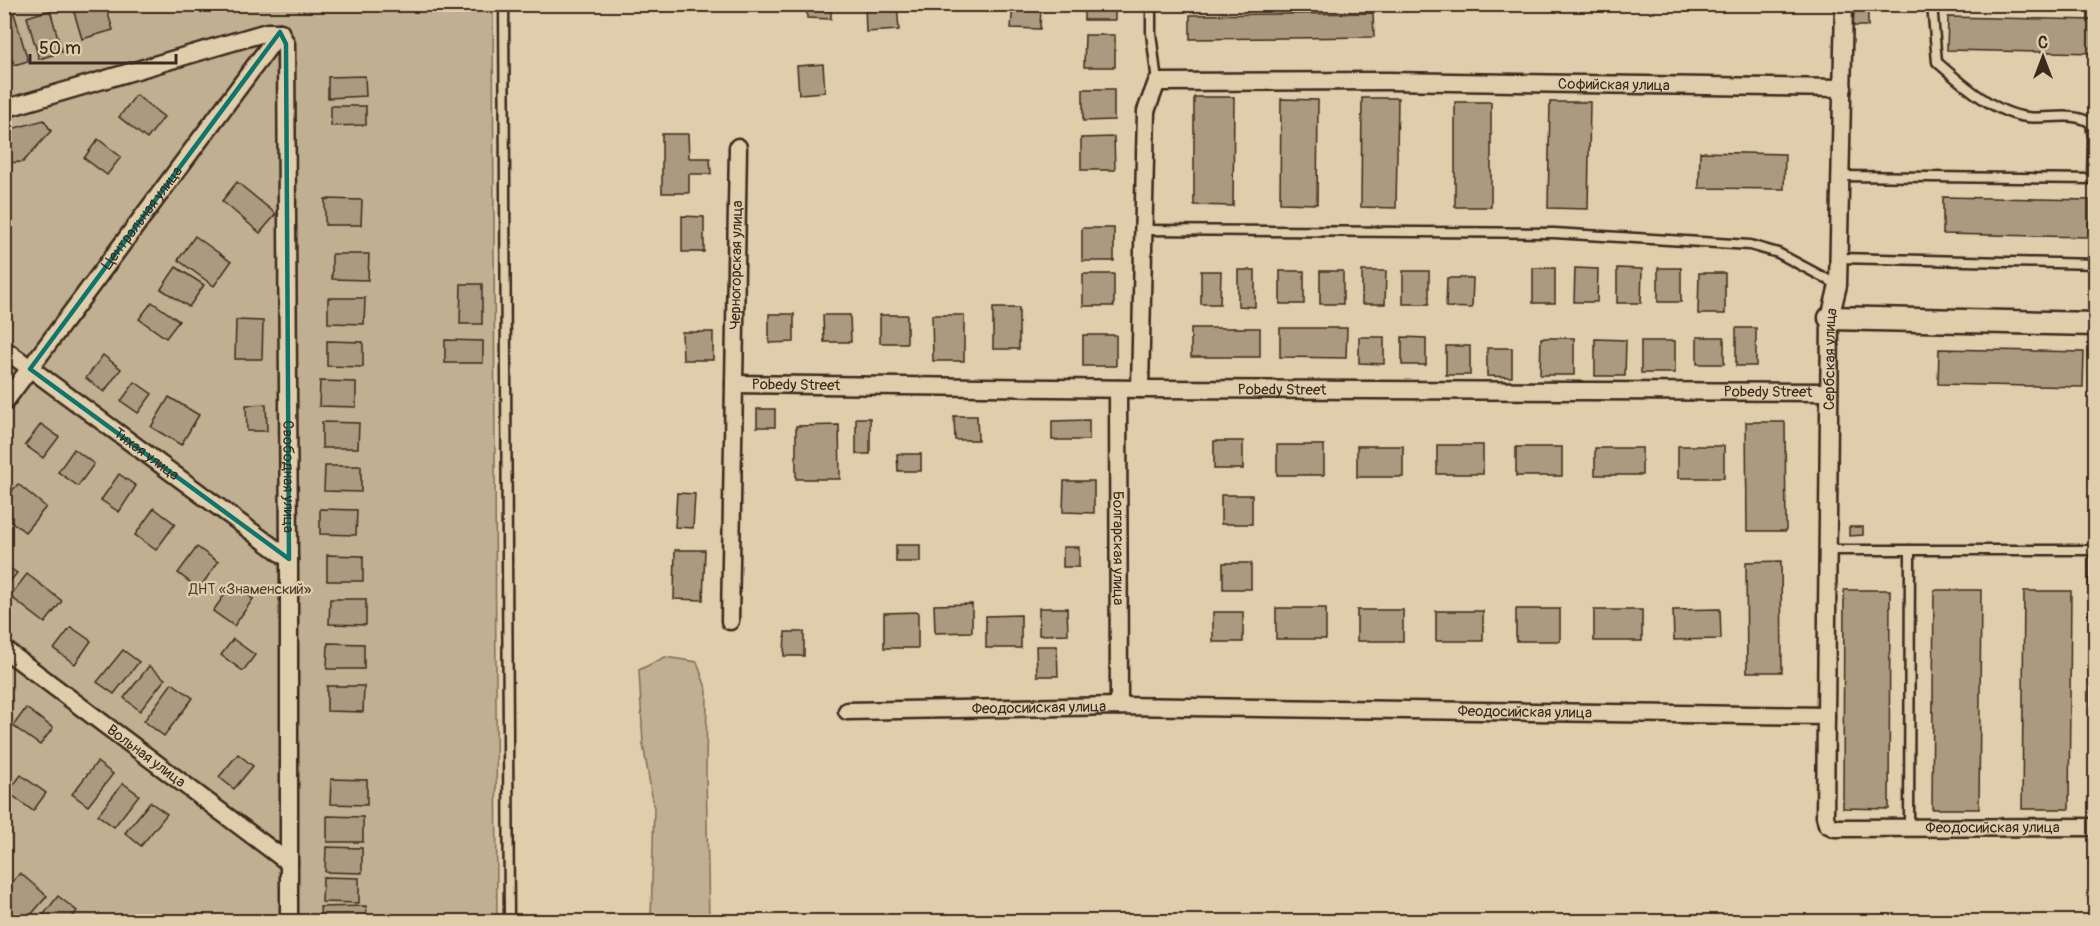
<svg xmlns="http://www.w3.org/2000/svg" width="2100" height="926" font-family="Pangolin,sans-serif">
  <rect width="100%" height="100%" fill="#dfcdab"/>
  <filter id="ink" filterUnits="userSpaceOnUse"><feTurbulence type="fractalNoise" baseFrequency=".0167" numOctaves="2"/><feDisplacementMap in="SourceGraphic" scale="12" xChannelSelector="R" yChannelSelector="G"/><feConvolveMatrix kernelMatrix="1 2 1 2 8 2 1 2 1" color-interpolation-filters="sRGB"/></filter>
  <g filter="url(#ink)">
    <g fill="#c1af91" stroke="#7e6c58" stroke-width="1.5">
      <polygon points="5,5 493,5 497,921 5,922"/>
      <polygon points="665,657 697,662 707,691 706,772 709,921 651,921 654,808 643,744 639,670"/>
    </g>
    <g fill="#ac9a80" stroke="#3b2a1e" stroke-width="1.5">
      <polygon points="101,4 105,4 113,30 82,39 74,12"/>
      <polygon points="190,4 211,4 213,9 202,12 201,7 192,10"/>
      <polygon points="807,4 831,4 831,19 807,18"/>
      <polygon points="865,4 897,4 899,30 866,32"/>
      <polygon points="1013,4 1041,4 1040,29 1011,28"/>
      <rect x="1084" y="4" width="31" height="16"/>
      <polygon points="1854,8 1868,9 1868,26 1853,26"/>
      <polygon points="50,10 62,52 39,59 27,17"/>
      <polygon points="14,13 28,61 14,65 13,61 4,63 4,16"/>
      <polygon points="1373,13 1374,37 1190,39 1190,15"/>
      <polygon points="1948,17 2096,20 2096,53 1947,50"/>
      <polygon points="1085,35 1115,35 1115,67 1084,67"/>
      <polygon points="823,64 825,92 799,94 797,66"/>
      <polygon points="365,76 366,96 328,98 328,77"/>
      <polygon points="1083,89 1114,89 1114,120 1083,121"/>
      <polygon points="136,95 164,117 147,139 119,117"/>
      <polygon points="1194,97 1234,97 1233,206 1194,205"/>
      <polygon points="1362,98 1398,98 1396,208 1361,207"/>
      <polygon points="1281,99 1318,100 1317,204 1280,203"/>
      <rect x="1455" y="102" width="36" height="105"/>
      <polygon points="1550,102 1590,102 1588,209 1548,208"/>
      <polygon points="331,106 366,106 366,125 331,126"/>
      <polygon points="44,120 51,131 23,162 4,163 4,131"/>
      <polygon points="662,134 688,134 689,158 710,158 711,174 689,174 689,193 662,193"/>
      <polygon points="1114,137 1115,170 1081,170 1081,138"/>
      <polygon points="98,139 121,157 107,175 84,158"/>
      <polygon points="1700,152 1785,154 1784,189 1699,188"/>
      <polygon points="237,182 276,214 260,233 222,201"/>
      <polygon points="1943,197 2089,200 2089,237 1943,234"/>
      <polygon points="325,199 362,200 361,225 325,225"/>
      <polygon points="682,216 704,217 704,252 682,252"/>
      <rect x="1082" y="228" width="32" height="33"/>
      <polygon points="195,236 231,262 214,286 178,260"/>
      <polygon points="332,254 369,254 368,280 332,279"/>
      <polygon points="176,267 204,285 189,307 161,289"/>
      <rect x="1533" y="268" width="22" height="35"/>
      <polygon points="1575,268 1598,269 1597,302 1574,302"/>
      <polygon points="1617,268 1642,269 1641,303 1617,303"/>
      <rect x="1658" y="268" width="23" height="34"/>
      <polygon points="1238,270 1255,270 1255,307 1238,306"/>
      <polygon points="1201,271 1221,271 1220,304 1201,304"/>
      <rect x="1280" y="271" width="24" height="33"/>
      <rect x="1320" y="271" width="23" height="33"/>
      <polygon points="1362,271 1386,271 1385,304 1362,304"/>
      <rect x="1403" y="271" width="26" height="33"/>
      <polygon points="1699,273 1725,273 1725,314 1698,314"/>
      <rect x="1083" y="274" width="31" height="32"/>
      <polygon points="1447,278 1473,278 1472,308 1446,307"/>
      <polygon points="461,284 482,284 482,324 460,324"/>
      <polygon points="328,298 365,298 364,324 328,323"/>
      <polygon points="152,302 179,321 166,338 139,319"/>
      <rect x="993" y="308" width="26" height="41"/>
      <polygon points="769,314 794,314 794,342 769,343"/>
      <polygon points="823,315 850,315 851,342 824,342"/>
      <rect x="880" y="315" width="27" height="28"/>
      <polygon points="932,315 964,315 964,361 933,361"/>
      <polygon points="236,320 263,321 262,359 235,359"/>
      <rect x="1191" y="328" width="69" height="29"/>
      <polygon points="1280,328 1347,328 1346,358 1280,357"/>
      <rect x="1736" y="328" width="20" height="38"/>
      <polygon points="682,332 713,332 713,360 683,360"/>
      <rect x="1083" y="335" width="33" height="31"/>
      <polygon points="1359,337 1384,337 1384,364 1359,363"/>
      <polygon points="1402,337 1426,338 1426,365 1402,365"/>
      <rect x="1697" y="337" width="27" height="27"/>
      <polygon points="1541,338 1574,338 1574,375 1540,375"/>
      <polygon points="1595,339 1626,340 1625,376 1595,376"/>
      <polygon points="445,340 483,341 483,363 445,363"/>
      <polygon points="327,341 363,342 363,367 327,366"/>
      <rect x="1641" y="341" width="34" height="32"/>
      <rect x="1446" y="346" width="24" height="29"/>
      <polygon points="1487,348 1512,348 1512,377 1487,376"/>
      <polygon points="1939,349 2084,352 2083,387 1938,384"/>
      <polygon points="103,355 121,369 104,392 86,378"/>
      <polygon points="320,381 356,382 356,407 319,406"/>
      <polygon points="135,382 152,394 138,413 121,401"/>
      <polygon points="169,397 199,415 181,445 151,427"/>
      <polygon points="266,404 267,431 247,431 246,405"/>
      <rect x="757" y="409" width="18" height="18"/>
      <polygon points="954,416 977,416 978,440 955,440"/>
      <rect x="856" y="418" width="14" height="36"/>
      <polygon points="1089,420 1089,440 1052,440 1052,421"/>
      <polygon points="322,422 359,423 358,448 322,448"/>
      <polygon points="1746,422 1785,422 1786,531 1747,531"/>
      <polygon points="41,424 59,437 43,458 25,445"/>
      <polygon points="839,425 840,479 796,479 796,426"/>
      <rect x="1214" y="441" width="29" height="28"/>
      <rect x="1277" y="445" width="47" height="30"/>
      <rect x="1437" y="445" width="46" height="29"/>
      <rect x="1357" y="446" width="46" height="31"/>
      <rect x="1678" y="446" width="46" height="32"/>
      <rect x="1516" y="447" width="46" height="29"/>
      <rect x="1595" y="448" width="47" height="27"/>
      <polygon points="74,449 94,464 78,486 58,472"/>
      <polygon points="897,454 921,454 921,471 898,471"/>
      <polygon points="325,466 361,466 361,492 324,491"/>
      <polygon points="119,474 136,486 119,512 101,500"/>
      <polygon points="1064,481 1094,481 1094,513 1063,512"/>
      <polygon points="18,484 46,507 25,532 4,516 4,500"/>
      <polygon points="677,493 695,494 693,528 675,527"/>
      <rect x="1221" y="495" width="31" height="29"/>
      <polygon points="154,508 175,524 156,550 135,535"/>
      <polygon points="320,509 357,510 356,535 320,534"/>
      <polygon points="1849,527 1863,527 1863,535 1849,536"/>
      <rect x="896" y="545" width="24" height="17"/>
      <polygon points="197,547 218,562 199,589 178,573"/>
      <rect x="1063" y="547" width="16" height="20"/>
      <polygon points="675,550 705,550 703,600 674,599"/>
      <polygon points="327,555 363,556 363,581 327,581"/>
      <polygon points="1781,561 1782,672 1747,672 1746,562"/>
      <rect x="1223" y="563" width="28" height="26"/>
      <polygon points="4,564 17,573 4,589"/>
      <polygon points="27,574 62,601 45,623 10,596"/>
      <polygon points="232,584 253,599 234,626 213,611"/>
      <polygon points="1844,590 1890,590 1889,809 1843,808"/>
      <polygon points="1934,590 1981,590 1979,809 1932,809"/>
      <polygon points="2024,591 2071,591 2069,809 2022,809"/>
      <polygon points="330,599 366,599 366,625 329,624"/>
      <polygon points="972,604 972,632 935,633 934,605"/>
      <polygon points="1039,608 1067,608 1068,634 1039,635"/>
      <rect x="1276" y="608" width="50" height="31"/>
      <rect x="1516" y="609" width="44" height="32"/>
      <polygon points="1720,609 1721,639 1674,640 1673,610"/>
      <rect x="1357" y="610" width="46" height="31"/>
      <rect x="1594" y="610" width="48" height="31"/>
      <rect x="1436" y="611" width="47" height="30"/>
      <polygon points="918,612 918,648 884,648 884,613"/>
      <rect x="1213" y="612" width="30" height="30"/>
      <polygon points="1021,615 1021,648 986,648 986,616"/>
      <polygon points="71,627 91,641 75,664 54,649"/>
      <polygon points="785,632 804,632 804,656 784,656"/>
      <polygon points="233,639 255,655 243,671 221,655"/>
      <polygon points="328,643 364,644 364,669 327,669"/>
      <polygon points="1036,646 1057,646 1058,676 1037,676"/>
      <polygon points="123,650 139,662 114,694 97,682"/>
      <polygon points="149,666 165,679 140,711 124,698"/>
      <polygon points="172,683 193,698 164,736 144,721"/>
      <polygon points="327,686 364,686 363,712 327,711"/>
      <polygon points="26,708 53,728 40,745 13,726"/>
      <polygon points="238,754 253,766 234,789 219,777"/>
      <polygon points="97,762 113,774 88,806 72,794"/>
      <polygon points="21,775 46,793 33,811 8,792"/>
      <polygon points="331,779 367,780 367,805 330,804"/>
      <polygon points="123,783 139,795 114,827 98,815"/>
      <polygon points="150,802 167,814 141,846 125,833"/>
      <polygon points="327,816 363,817 363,842 327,842"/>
      <polygon points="326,847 362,848 362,873 325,872"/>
      <polygon points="20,873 47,896 25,922 19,922 4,909 4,892"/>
      <polygon points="323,877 359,878 359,903 322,902"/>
      <polygon points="58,896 77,911 69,922 38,922"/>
      <polygon points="366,906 367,922 321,922 320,907"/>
    </g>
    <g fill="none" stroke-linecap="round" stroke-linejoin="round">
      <defs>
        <g id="lane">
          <polyline points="504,4 509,922"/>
          <polyline points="1151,4 1151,33 1157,82"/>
          <path d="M1932 4 1937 62C1961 83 1995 114 2027 117 2049 120 2072 111 2091 123L2093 139 2092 179"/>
          <polyline points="1841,176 2096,179"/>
          <polyline points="1143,230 1554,233 1750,245 1778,253 1838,285"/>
          <polyline points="1839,258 2096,264"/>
          <polyline points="1828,550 2094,550 2096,775"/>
          <polyline points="1909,828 1910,550"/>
        </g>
        <g id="street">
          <path id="s1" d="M280 32 286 44 289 559V922"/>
          <polyline points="4,109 267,32 280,32"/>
          <path id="s2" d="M4 349 289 559"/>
          <path id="s3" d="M734 384 1140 389 1829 392"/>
          <path id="s4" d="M1118 389 1119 706"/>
          <path id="s5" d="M1140 389 1146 111 1157 82 1386 81 1843 88"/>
          <path id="s6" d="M4 403 280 32"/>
          <path id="s7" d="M730 621 738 147"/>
          <path id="s8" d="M4 649 289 863"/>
          <path id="s9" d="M847 711 1119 706 1826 716 1825 816 1827 824 1835 828 2096 827"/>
          <path id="s10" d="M1826 716 1830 318 1838 285 1844 4"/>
        </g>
        <polyline id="secondary" points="1830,318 2096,324"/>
      </defs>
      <use href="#lane" stroke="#3b2a1e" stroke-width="13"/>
      <use href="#street" stroke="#3b2a1e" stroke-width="21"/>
      <use href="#secondary" stroke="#3b2a1e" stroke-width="27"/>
      <use href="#lane" stroke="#dfcdab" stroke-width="8"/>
      <use href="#street" stroke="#dfcdab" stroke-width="16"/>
      <use href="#secondary" stroke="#dfcdab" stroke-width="22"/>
    </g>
  </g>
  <path fill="none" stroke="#0f766e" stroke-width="4.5" stroke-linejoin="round" d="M280 32 286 44 289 559 30 369Z"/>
  <g text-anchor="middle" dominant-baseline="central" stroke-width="4.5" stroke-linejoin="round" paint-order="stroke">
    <g font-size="15" fill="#3b2a1e" stroke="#dfcdab">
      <text stroke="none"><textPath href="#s5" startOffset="766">Софийская улица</textPath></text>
      <text stroke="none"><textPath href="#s6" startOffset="231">Центральная улица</textPath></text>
      <text stroke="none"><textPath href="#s7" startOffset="356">Черногорская улица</textPath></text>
      <text stroke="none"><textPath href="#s10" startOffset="357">Сербская улица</textPath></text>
      <text stroke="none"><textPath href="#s3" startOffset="62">Pobedy Street</textPath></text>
      <text stroke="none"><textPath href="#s3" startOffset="548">Pobedy Street</textPath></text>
      <text stroke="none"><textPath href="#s3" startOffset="1034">Pobedy Street</textPath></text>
      <text stroke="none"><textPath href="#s2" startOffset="177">Тихая улица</textPath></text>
      <text stroke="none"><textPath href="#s1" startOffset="446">Свободная улица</textPath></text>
      <text stroke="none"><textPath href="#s4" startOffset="159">Болгарская улица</textPath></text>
      <text stroke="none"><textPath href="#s9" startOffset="192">Феодосийская улица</textPath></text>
      <text stroke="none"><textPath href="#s9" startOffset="678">Феодосийская улица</textPath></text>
      <text stroke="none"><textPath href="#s8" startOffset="178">Вольная улица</textPath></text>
      <text stroke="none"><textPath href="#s9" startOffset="1254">Феодосийская улица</textPath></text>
    </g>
    <g font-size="15" fill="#4f3e2f" stroke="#dfcdab">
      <text x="250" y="589">ДНТ «Знаменский»</text>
    </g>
  </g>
  <rect width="2100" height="926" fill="none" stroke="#dfcdab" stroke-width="24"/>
  <rect x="12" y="12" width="2076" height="902" fill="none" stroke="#3b2a1e" stroke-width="2" filter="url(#ink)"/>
  <g transform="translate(2043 57)" stroke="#dfcdab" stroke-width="4.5" paint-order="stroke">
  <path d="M0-4.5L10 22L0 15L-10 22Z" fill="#3b2a1e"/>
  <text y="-9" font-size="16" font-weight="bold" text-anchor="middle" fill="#3b2a1e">С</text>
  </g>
  <path d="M30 54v9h146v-9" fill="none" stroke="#3b2a1e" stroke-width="3"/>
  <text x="39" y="54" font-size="18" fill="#3b2a1e" stroke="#dfcdab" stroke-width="4.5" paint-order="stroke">50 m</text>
</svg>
